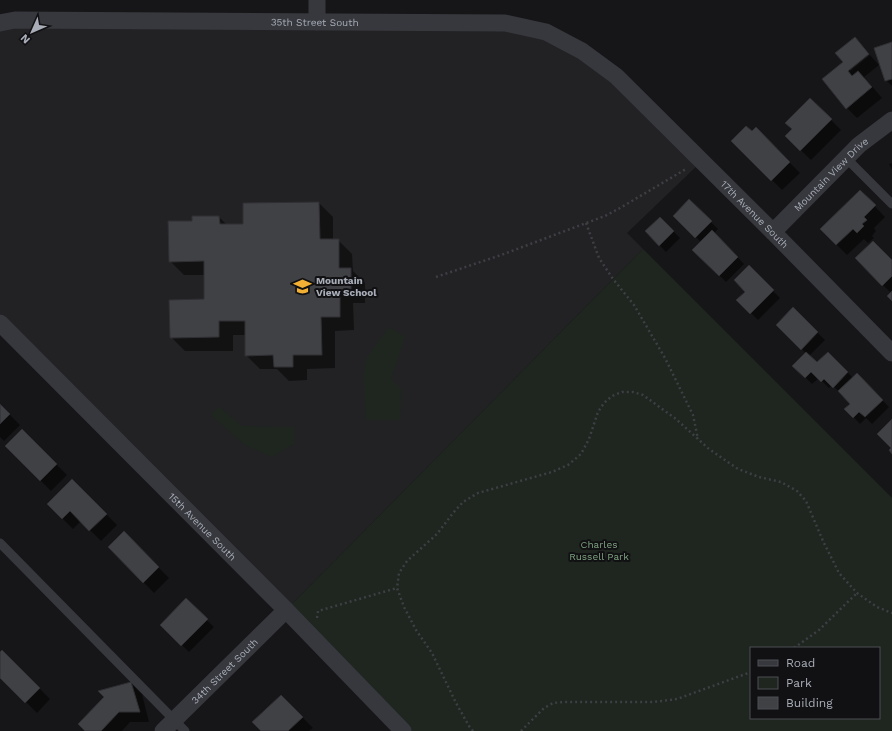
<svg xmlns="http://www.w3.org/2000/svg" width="892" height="731" font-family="'Work Sans',sans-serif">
  <rect width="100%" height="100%" fill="#161618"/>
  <polygon fill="#222225" points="0,23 505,23 582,51 701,162 627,233 643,249 286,610 0,323"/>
  <g fill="#1e261f" fill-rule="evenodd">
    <path d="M643 249 892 498V731H404L286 610ZM751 648H879V718H751Z"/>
    <polygon points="389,327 405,337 391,379 401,389 400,420 366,420 363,376 367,357"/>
    <polygon points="219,406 242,426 294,427 294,444 272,457 245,445 211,415"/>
  </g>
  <g fill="#0007">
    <polygon points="855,38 869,53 850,68 850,71 870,55 879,65 864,77 882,98 857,118 847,108 844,62"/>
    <polygon points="892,43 892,86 886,80"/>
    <polygon points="810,99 841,130 811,160 786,136 793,129"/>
    <polygon points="756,129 800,173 782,190 733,141 752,133"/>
    <polygon points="892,163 892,170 889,164"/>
    <polygon points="860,191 885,217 874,228 876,231 872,236 874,238 868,243 864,239 847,255 821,229"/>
    <polygon points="689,201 718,229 714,233 744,264 726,282 694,250 701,242 674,216"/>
    <polygon points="319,203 333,217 333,240 338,240 352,254 353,271 365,283 365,303 353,303 354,330 335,331 335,368 307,369 307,380 289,381 277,369 260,369 246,355 246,335 233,335 233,351 185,351 171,337 205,300 205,275 184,275 170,261 193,222 219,217 227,225 244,225"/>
    <polygon points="660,218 680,238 666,252 646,231"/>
    <polygon points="856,258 892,262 892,300 891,293"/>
    <polygon points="749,267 780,298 758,320 738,300 747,292"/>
    <polygon points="793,309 825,340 809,356 817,364 828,353 853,378 857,374 889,407 872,424 866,418 860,424 846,409 852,404 832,385 829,388 819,378 812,384 794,366 806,353 777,325"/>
    <polygon points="0,405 20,425 4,441 0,437"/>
    <polygon points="22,430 67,475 51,491 6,446"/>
    <polygon points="72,480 117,525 101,541 81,521 73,529 48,504"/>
    <polygon points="124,533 169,578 154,593 109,547"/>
    <polygon points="186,600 214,627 189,652 162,625"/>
    <polygon points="2,651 50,699 37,713 0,676 0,653"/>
    <polygon points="131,683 142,694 149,722 130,722 122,731 86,731"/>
    <polygon points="281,696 313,728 309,731 262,731"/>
  </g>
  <g fill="#404145" stroke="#303034">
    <polygon points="855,37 869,54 848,71 852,76 858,71 872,87 846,109 822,79 843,62 835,53"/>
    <polygon points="892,42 892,79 885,81 874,48"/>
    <polygon points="810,98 832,119 800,151 785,136 792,129 785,123"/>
    <polygon points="746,126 752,131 756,127 790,162 771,181 731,141"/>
    <polygon points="860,190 876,205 864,217 867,220 862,224 864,226 857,233 853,229 836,245 820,229"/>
    <polygon points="689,199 712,221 695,238 673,216"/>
    <polygon points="319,202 320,239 339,239 339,268 351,268 351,289 340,290 340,317 321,317 322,355 293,355 293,367 274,367 273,355 245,356 245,321 219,321 219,337 170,338 169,300 204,299 204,261 169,262 168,221 192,221 192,216 219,216 220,224 243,224 243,203"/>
    <polygon points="660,217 674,231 659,246 645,231"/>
    <polygon points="712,230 738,257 719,276 692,250"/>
    <polygon points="873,241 892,260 892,276 882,286 855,258"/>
    <polygon points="749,265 774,290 750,314 736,300 745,292 734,280"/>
    <polygon points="892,291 892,301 887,296"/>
    <polygon points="793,307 818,332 801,350 776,325"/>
    <polygon points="806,352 817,362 828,352 848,372 833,388 824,379 821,382 811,372 805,378 792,366"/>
    <polygon points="857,373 883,400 865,417 859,412 853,418 844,409 850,404 838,391"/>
    <polygon points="0,404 10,414 0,424"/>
    <polygon points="892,419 892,454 889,450 891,448 877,434"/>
    <polygon points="22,429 57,464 40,481 5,446"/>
    <polygon points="72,479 107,514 89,531 70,511 62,519 47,504"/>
    <polygon points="124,531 159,567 143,583 108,547"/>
    <polygon points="186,598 208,619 181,646 160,625"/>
    <polygon points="2,650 40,688 25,703 0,678 0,652"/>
    <polygon points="131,682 140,712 119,712 101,731 85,731 78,724 104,697 98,691"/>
    <polygon points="281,695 303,717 288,731 261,731 252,722"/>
  </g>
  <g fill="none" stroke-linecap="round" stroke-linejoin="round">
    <g stroke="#3d3f44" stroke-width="2.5" stroke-dasharray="2 3" stroke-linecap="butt">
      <polyline points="586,223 599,258 613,279 634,305 665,358 693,415 698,439"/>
      <polyline points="436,277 501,255 605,216 620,208 686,169"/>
      <polyline points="317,618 318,611 397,588"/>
      <polyline points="794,648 819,630 857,593"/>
      <polyline points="473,731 469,726 456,703 432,653 416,630 404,607 397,588 399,573 407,561 437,534 453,513 463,502 478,493 552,472 568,465 581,454 589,439 598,412 604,403 612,396 622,392 633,392 643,395 676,419 709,449 738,469 759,477 781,482 797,491 806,501 823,541 839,573 857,593 877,607 892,613"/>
      <polyline points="521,731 544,708 553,703 564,702 654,702 677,699 751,672"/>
    </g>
    <g stroke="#37383d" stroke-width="9">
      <polyline points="846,158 892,204"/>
      <polyline points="0,543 185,731"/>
    </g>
    <g stroke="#37383d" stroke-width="17">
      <polyline points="317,22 317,0"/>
      <path id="s1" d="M0 23 15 20 505 23 546 32 582 51 616 76 773 232 892 353"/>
      <path id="s2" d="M773 232 859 145 892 120"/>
      <path id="s3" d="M0 323 286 610 403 731"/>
      <path id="s4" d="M163 731 286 610"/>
    </g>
  </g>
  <defs>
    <symbol id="school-bare" viewBox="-9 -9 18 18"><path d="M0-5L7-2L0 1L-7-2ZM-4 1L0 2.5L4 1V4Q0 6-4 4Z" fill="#f2b134" stroke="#111113" stroke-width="2.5" paint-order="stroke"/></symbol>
  </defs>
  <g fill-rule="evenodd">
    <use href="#school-bare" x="290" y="274" width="25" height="25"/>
  </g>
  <g text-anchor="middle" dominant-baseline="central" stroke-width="4" stroke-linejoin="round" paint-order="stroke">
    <g font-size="10" fill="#a8adb8" stroke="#111113">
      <text stroke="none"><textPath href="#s1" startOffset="315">35th Street South</textPath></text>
      <text stroke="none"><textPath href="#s2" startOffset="82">Mountain View Drive</textPath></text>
      <text stroke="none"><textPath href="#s1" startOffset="826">17th Avenue South</textPath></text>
      <text stroke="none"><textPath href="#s3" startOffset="287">15th Avenue South</textPath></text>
      <text stroke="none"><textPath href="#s4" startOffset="86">34th Street South</textPath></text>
    </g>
    <g font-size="10" font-weight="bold" fill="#a8adb8" stroke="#111113" text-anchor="start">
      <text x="316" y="280">Mountain<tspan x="316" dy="12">View School</tspan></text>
    </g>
    <g font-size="10" fill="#7fa381" stroke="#111113">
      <text x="599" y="544">Charles<tspan x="599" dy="12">Russell Park</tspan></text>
    </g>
  </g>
  <rect x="750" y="647" width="130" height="72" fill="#111113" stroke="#4d4f55"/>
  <rect x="758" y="660" width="20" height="6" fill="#37383d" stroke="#4d4f55"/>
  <text x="786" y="667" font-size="12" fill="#a8adb8">Road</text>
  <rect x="758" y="677" width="20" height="12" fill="#1e261f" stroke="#4d4f55"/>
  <text x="786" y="687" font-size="12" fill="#a8adb8">Park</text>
  <rect x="758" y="697" width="20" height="12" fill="#404145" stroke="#4d4f55"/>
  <text x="786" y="707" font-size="12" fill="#a8adb8">Building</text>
  <g transform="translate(32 32) rotate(225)" stroke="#111113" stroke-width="3" paint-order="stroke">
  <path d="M0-3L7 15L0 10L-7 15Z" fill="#a8adb8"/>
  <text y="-6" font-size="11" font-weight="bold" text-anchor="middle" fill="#a8adb8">N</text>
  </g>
</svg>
